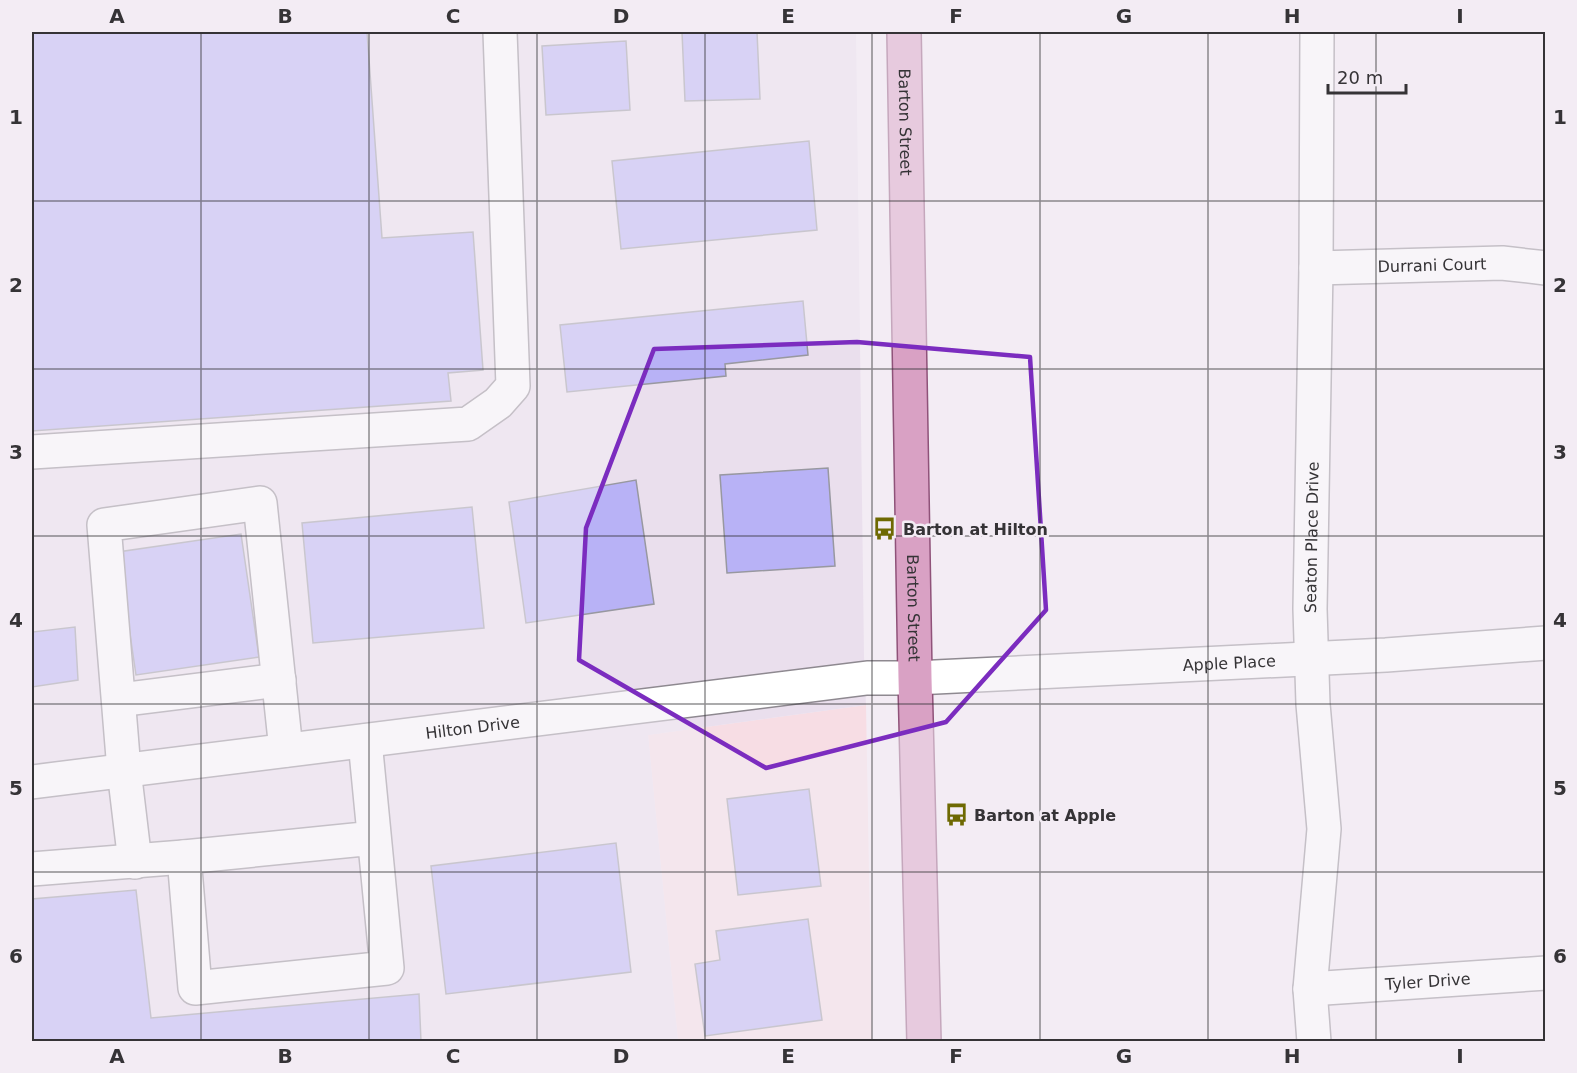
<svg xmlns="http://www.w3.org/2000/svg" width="1577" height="1073" font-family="'DejaVu Sans',sans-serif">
  <rect width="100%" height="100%" fill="#f3ecf4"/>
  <polygon fill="#f7dde4" points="866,705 872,1041 678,1041 648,735"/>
  <polygon fill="#eadfed" points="32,32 856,32 864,656 866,705 648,735 678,1041 32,1041"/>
  <g fill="#b8b2f6" stroke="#9898a0" stroke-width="1.5">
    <polygon points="32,32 367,32 382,238 473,232 483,370 448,373 451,401 32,431"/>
    <polygon points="682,32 757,32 760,99 685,101"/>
    <polygon points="626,41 630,110 546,115 542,46"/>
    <polygon points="809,141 817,230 621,249 612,161"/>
    <polygon points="803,301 808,355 725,364 726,376 567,392 560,325"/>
    <polygon points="828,468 835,566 727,573 720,475"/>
    <polygon points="636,480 654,604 526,623 509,502"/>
    <polygon points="472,507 484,628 313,643 302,523"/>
    <polygon points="241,534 259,657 136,675 118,552"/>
    <polygon points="32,617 33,632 75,627 78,680 32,687"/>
    <polygon points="809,789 821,886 738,895 727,799"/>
    <polygon points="616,843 631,972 446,994 431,866"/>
    <polygon points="136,890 151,1018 419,994 421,1042 32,1042 32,899"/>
    <polygon points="808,919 822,1020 705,1036 695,964 720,960 716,931"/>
  </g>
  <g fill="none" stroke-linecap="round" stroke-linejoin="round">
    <defs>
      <g id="minor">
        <path id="s1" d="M1316 268 1502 263 1546 268"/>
        <polyline points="32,452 468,424 498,403 513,386 500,32"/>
        <polyline points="119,700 279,680"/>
        <polyline points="365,741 387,968 195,988 184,857 374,838"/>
        <path id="s2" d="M32 782 867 678H915L1386 655 1546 643"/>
        <polyline points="135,862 124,770 104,525 260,503 286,750"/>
        <polyline points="32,869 184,857"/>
        <path id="s3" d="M1310 989 1546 973"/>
        <path id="s4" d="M1314 1042 1310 989 1324 829 1313 704 1310 609 1316 268 1317 32"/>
      </g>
      <g id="major">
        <path id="s5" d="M904 32 915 678 924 1042"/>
      </g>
    </defs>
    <use href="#minor" stroke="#8e8990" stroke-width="36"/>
    <use href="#major" stroke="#8f5279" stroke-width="36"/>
    <use href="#minor" stroke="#fff" stroke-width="33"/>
    <use href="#major" stroke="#d9a1c4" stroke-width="33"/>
  </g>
  <path d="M0 0H1577V1073H0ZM857 342 1030 357 1046 610 946 722 766 768 579 660 586 528 654 349Z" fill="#f3ecf4" fill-opacity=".55" fill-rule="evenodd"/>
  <path fill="none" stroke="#7b2cbf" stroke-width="4.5" stroke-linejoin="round" d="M857 342 1030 357 1046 610 946 722 766 768 579 660 586 528 654 349Z"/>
  <path fill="none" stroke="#353336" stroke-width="1.5" stroke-opacity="0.55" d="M201 32V1042M369 32V1042M537 32V1042M705 32V1042M872 32V1042M1040 32V1042M1208 32V1042M1376 32V1042M32 201H1546M32 369H1546M32 536H1546M32 704H1546M32 872H1546"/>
  <defs>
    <symbol id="bus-bare" viewBox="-9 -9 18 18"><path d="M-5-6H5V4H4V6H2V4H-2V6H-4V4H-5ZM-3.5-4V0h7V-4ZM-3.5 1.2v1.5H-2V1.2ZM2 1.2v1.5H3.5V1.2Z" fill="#6e6902" stroke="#f3ecf4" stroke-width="2.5" paint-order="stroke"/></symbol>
  </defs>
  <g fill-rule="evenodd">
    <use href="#bus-bare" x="868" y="512" width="33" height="33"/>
    <use href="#bus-bare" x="940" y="798" width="33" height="33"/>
  </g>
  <g text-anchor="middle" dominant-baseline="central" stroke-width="5" stroke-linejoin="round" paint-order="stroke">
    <g font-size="16" fill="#353336" stroke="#f3ecf4">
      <text stroke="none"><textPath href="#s5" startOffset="90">Barton Street</textPath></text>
      <text stroke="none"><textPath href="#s1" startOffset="116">Durrani Court</textPath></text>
      <text stroke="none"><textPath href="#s4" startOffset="506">Seaton Place Drive</textPath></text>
      <text stroke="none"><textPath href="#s5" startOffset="576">Barton Street</textPath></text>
      <text stroke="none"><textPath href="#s2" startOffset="1204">Apple Place</textPath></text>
      <text stroke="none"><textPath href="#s2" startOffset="444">Hilton Drive</textPath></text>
      <text stroke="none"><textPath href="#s3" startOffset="118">Tyler Drive</textPath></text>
    </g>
    <g font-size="16" font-weight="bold" fill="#353336" stroke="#f3ecf4" text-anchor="start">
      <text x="903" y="529">Barton at Hilton</text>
      <text x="974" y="815">Barton at Apple</text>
    </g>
  </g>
  <rect width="1577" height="1073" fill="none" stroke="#f3ecf4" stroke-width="66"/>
  <path d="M1328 84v9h78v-9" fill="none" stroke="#353336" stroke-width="3"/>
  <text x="1337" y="84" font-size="18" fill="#353336" stroke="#f3ecf4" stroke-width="4.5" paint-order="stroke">20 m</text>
  <rect x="33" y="33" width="1511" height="1007" fill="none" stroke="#353336" stroke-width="2"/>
  <g font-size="20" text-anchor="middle" font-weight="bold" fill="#353336">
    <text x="117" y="23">A</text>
    <text x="285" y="23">B</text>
    <text x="453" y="23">C</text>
    <text x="621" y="23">D</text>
    <text x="788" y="23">E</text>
    <text x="956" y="23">F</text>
    <text x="1124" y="23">G</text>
    <text x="1292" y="23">H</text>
    <text x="1460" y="23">I</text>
    <text x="16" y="124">1</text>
    <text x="1560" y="124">1</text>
    <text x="16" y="292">2</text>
    <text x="1560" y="292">2</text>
    <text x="16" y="459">3</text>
    <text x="1560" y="459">3</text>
    <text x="16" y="627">4</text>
    <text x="1560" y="627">4</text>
    <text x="16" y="795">5</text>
    <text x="1560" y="795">5</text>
    <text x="16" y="963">6</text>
    <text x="1560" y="963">6</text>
    <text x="117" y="1063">A</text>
    <text x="285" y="1063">B</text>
    <text x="453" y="1063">C</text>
    <text x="621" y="1063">D</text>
    <text x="788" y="1063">E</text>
    <text x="956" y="1063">F</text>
    <text x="1124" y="1063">G</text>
    <text x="1292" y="1063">H</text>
    <text x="1460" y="1063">I</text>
  </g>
</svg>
